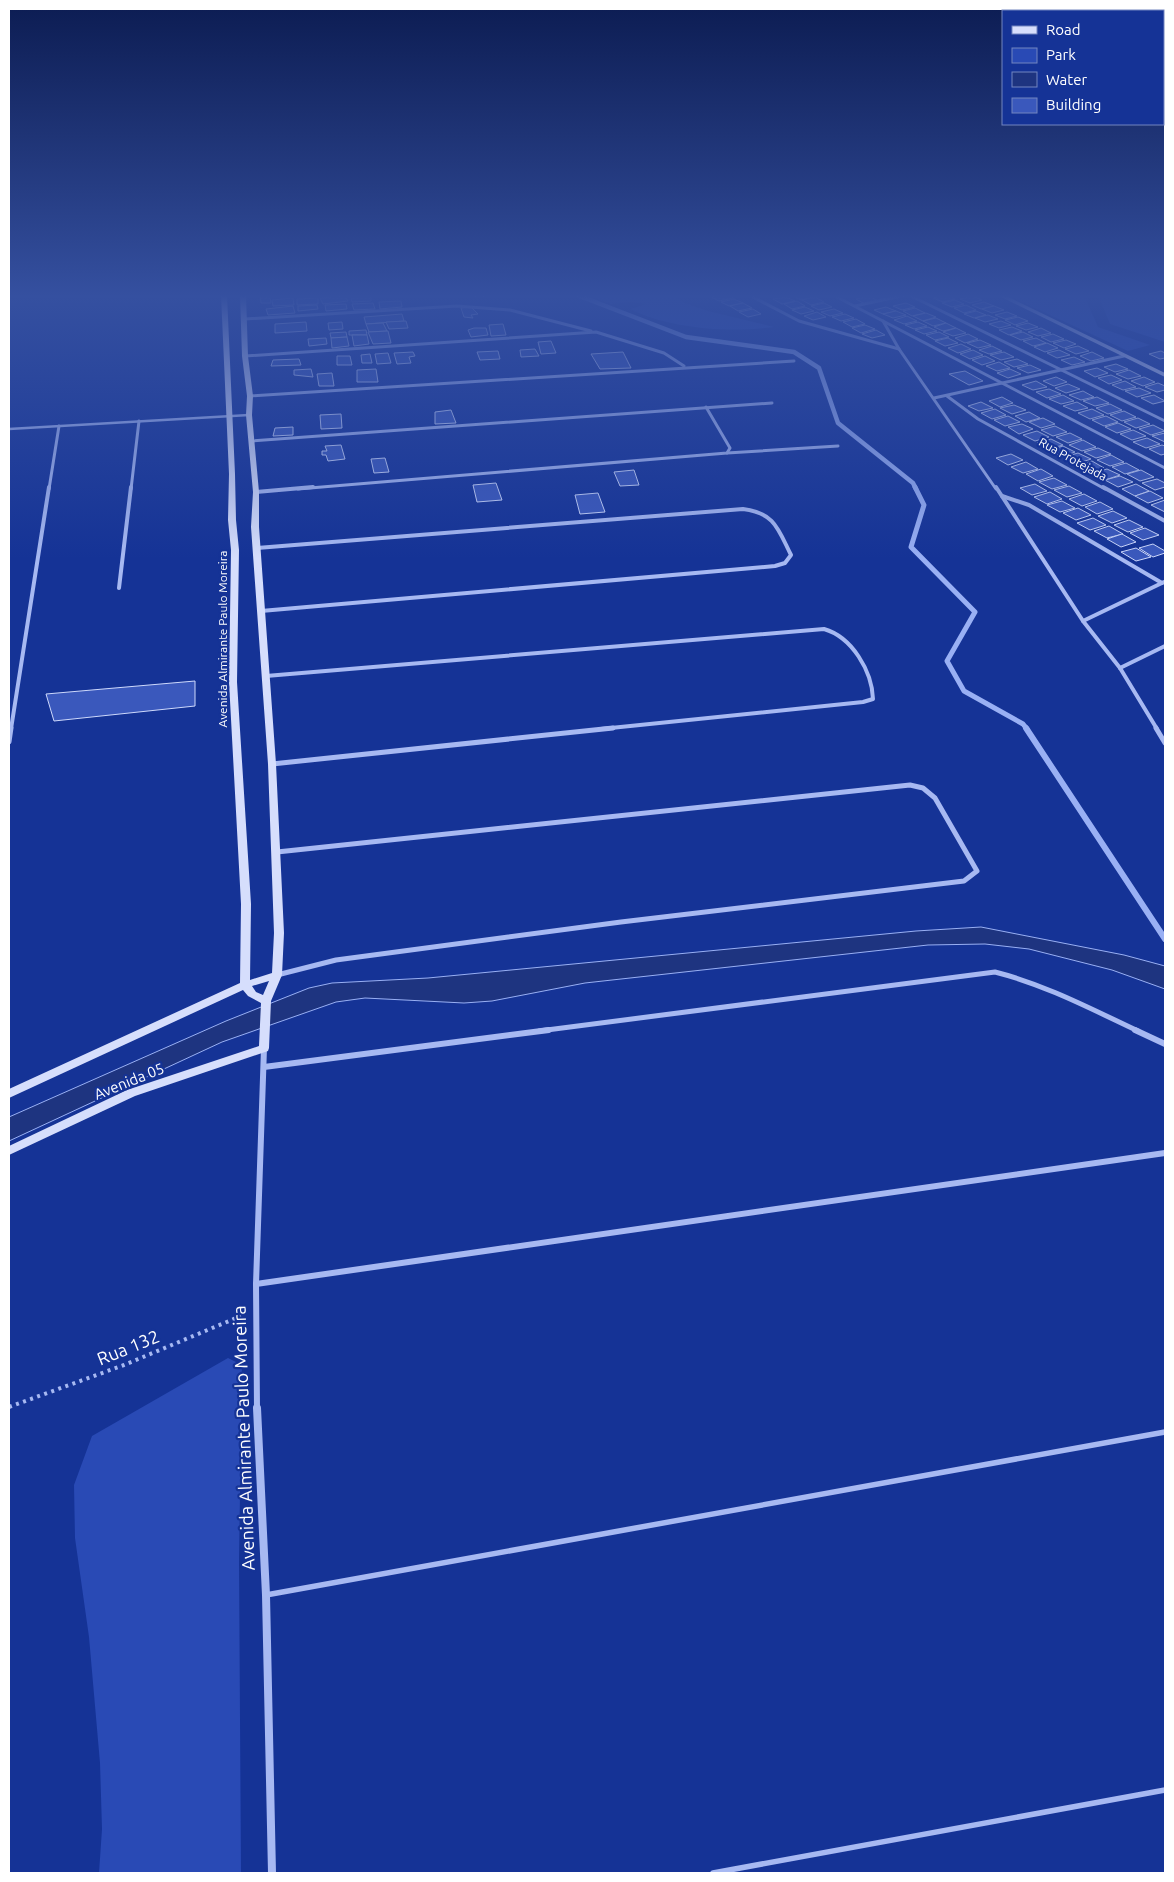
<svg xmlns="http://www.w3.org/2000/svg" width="1174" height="1882" font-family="Ubuntu,sans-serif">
  <rect width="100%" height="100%" fill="#153396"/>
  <g fill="#294ab5">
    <path d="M586 295H672L685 303 708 311 774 327C731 333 669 329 630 309L646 304 631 302 611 304Z"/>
    <polygon points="1007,295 1084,295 1098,327 1150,345 1128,351"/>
    <polygon points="1098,295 1165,295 1165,342 1110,324"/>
    <polygon points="228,1358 242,1365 239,1560 241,1873 99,1873 102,1829 100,1763 89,1637 75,1538 74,1485 92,1436"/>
  </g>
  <polygon fill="#1e3480" stroke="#99b0f4" points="981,927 1124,955 1165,966 1165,989 1112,970 1029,949 985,944 928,945 585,983 492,1001 464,1003 365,998 336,1002 222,1042 9,1141 9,1117 226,1021 309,988 332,983 428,978 916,931"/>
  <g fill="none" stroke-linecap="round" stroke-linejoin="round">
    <g stroke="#99b0f4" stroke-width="4.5">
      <polyline points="474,295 486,295"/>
      <polyline points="577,295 686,337 794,352 819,368 838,423 913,483 916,489"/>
    </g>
    <polyline stroke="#99b0f4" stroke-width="5" points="915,487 924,505 911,547 975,612 947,661 964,691 1023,724 1027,729"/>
    <polyline stroke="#99b0f4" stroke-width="6" points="1026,728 1165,939"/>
  </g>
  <g fill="#3a58bc" stroke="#ced9fc">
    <polygon points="371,295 371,301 352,302 351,296"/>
    <polygon points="728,295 733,298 719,301 711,297"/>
    <polygon points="811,295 814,297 801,300 793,296"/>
    <polygon points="947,295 955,299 943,302 933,298"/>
    <polygon points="345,296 348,301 323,304 320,298"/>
    <polygon points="869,296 878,301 865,304 856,299"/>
    <polygon points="972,296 982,300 970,303 960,299"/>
    <polygon points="260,297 270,297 271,303 261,303"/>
    <polygon points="786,297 795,301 782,304 773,299"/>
    <polygon points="815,297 824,302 811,305 802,300"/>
    <polygon points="293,298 294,305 273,306 272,300"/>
    <polygon points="318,298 318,304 297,305 297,299"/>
    <polygon points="734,299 743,303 729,306 721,302"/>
    <polygon points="955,300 964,304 952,307 942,303"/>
    <polygon points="401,301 402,307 380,309 379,302"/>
    <polygon points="797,301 805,306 792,309 784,304"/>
    <polygon points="984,302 994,306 981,309 972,305"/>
    <polygon points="373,303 375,309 354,310 352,304"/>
    <polygon points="743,303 752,308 738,311 730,306"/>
    <polygon points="824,303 832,307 819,310 811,306"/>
    <polygon points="906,303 915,307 902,310 893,306"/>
    <polygon points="346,304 347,309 326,311 325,305"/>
    <polygon points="317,305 318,309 298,311 298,306"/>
    <polygon points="966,305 976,310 964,313 954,308"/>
    <polygon points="293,306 295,313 268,315 266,309"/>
    <polygon points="994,306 1004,310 992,313 982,309"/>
    <polygon points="471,307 478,314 471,315 473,318 464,317 461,308"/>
    <polygon points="805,307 814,311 801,314 792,310"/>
    <polygon points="886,307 896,311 883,314 874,310"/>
    <polygon points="915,308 925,313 912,316 903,311"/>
    <polygon points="753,309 761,314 748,317 739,312"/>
    <polygon points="834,309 843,313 830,316 821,312"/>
    <polygon points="896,311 906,315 893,318 883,314"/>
    <polygon points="976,311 986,315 974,318 964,314"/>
    <polygon points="817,312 826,317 813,320 804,316"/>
    <polygon points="1007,312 1017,316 1005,319 995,315"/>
    <polygon points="926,313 936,317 923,321 913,316"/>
    <polygon points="402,314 404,321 366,324 364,317"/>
    <polygon points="845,314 854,318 841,321 832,317"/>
    <polygon points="988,315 998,319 985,322 975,318"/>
    <polygon points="907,316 917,321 904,324 894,320"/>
    <polygon points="1018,317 1028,321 1015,325 1005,320"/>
    <polygon points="936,318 946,323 933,326 923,321"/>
    <polygon points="856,319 865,324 852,327 843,322"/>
    <polygon points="406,321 408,328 389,329 386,322"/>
    <polygon points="1001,321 1011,325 999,328 989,324"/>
    <polygon points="306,322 307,331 275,333 275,324"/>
    <polygon points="342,322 343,329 329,330 328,323"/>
    <polygon points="918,322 927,326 914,329 905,325"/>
    <polygon points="383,323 387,331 369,332 366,324"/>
    <polygon points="946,323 956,328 943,331 934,327"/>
    <polygon points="1028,323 1038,327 1026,330 1016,326"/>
    <polygon points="503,324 506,335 491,336 489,325"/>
    <polygon points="865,325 875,329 861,333 852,328"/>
    <polygon points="928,327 937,331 924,334 915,330"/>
    <polygon points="1012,327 1022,331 1009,335 999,330"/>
    <polygon points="474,328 486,328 488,335 471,337 468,330"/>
    <polygon points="956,328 966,333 953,336 943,332"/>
    <polygon points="1041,328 1051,333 1038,336 1028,332"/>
    <polygon points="366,330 367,335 349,335 349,331"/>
    <polygon points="876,330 885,335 872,338 862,334"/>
    <polygon points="388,331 391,343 373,344 368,332"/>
    <polygon points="346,332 347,337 331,338 330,333"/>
    <polygon points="939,332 949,337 935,340 926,335"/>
    <polygon points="1023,332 1033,337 1021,340 1010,335"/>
    <polygon points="968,334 978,339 965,343 955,338"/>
    <polygon points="1053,334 1064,339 1051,342 1041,337"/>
    <polygon points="352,335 367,335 369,344 354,346"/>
    <polygon points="347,337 349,346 332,348 331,338"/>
    <polygon points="326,338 327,344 309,346 308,339"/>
    <polygon points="948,338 958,343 945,346 935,341"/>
    <polygon points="1036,338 1046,343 1033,346 1023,341"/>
    <polygon points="980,340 991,345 978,348 967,343"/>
    <polygon points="1066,340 1076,344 1064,348 1053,343"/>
    <polygon points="551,341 556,353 541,354 538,342"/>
    <polygon points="1047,343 1058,348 1045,352 1034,347"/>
    <polygon points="961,344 971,349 958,353 948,348"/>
    <polygon points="992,346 1002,351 989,354 979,350"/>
    <polygon points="1078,346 1089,351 1076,354 1065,349"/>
    <polygon points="535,349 539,356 521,357 520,350"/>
    <polygon points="973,350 983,355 970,359 960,354"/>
    <polygon points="1059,350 1070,355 1057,358 1047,353"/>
    <polygon points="498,351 500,359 480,360 477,352"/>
    <polygon points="1161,351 1165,353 1165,358 1160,359 1149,354"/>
    <polygon points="413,352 415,356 409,357 411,363 397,364 394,353"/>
    <polygon points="623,352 631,368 600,369 591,354"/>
    <polygon points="1004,352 1014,357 1001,360 990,355"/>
    <polygon points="1092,352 1104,358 1091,361 1080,356"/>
    <polygon points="388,353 391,363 377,364 375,354"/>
    <polygon points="370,354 372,363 362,363 361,355"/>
    <polygon points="337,356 350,356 352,365 337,365"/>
    <polygon points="985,356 995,361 982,365 972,360"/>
    <polygon points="1074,357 1085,362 1072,365 1061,360"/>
    <polygon points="299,359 301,365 271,366 273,360"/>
    <polygon points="1017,359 1028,364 1014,367 1004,362"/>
    <polygon points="999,362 1010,368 997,371 986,366"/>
    <polygon points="1116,364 1128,369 1115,372 1104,367"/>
    <polygon points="1030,365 1041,370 1028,373 1017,368"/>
    <polygon points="1097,368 1108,373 1095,377 1084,371"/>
    <polygon points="311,369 313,377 294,375 294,370"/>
    <polygon points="376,369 378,382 357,382 357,370"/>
    <polygon points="1010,369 1021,374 1008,378 997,373"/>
    <polygon points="1129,370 1141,376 1128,379 1116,374"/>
    <polygon points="965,371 983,381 969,385 949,374"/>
    <polygon points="332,373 334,386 319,386 317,374"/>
    <polygon points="1111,375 1122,380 1109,384 1098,378"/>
    <polygon points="1056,377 1067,382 1054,386 1043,381"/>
    <polygon points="1144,377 1155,382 1143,386 1131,381"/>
    <polygon points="1036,381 1047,387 1033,390 1022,385"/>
    <polygon points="1125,381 1136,387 1123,390 1112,385"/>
    <polygon points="1158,383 1165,386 1165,390 1157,392 1145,387"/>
    <polygon points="1068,384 1080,389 1066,393 1055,388"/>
    <polygon points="1139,388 1151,393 1137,397 1125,391"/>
    <polygon points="1049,389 1061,394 1047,398 1036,392"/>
    <polygon points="1083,391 1094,397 1081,400 1069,395"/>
    <polygon points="1063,395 1074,401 1061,404 1049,399"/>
    <polygon points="1154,395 1165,401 1153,404 1141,398"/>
    <polygon points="1002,397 1013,403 1000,407 989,401"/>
    <polygon points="1097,397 1109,403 1095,406 1083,401"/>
    <polygon points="981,402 993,408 979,411 968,406"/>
    <polygon points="1077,402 1088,408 1075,411 1063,406"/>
    <polygon points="1110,404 1122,410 1108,414 1096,408"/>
    <polygon points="1014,405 1026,410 1012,414 1000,408"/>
    <polygon points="995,409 1006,415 992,419 981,413"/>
    <polygon points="1092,409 1104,415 1090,419 1078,413"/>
    <polygon points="451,410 456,423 435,424 435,412"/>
    <polygon points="1124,411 1136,417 1122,421 1110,415"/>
    <polygon points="1029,412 1040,418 1026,422 1015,416"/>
    <polygon points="341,414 342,428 321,429 320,415"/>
    <polygon points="1008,416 1020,422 1005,426 994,420"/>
    <polygon points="1106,416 1118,422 1104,426 1092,420"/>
    <polygon points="1043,418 1055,424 1041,428 1029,422"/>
    <polygon points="1138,418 1150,424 1136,428 1124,422"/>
    <polygon points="1118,423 1131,429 1117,433 1105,427"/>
    <polygon points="1022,424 1033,429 1019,434 1008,427"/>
    <polygon points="1153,425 1165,431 1151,435 1139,429"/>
    <polygon points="1055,426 1067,432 1053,436 1041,430"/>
    <polygon points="293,427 293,435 273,436 275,428"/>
    <polygon points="1133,430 1146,436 1132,440 1120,434"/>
    <polygon points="1037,431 1049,437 1035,441 1023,435"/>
    <polygon points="1070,433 1082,439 1068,443 1056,437"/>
    <polygon points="1165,433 1165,442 1152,436"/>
    <polygon points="1147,438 1160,444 1146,448 1133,442"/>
    <polygon points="1051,439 1063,445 1049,449 1037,443"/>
    <polygon points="1083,440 1096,447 1082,451 1069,445"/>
    <polygon points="341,445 345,459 328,461 326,455 322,455 322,451 327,451 325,446"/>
    <polygon points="1162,445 1165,446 1165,454 1161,455 1149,449"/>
    <polygon points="1063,446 1075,452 1061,457 1049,450"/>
    <polygon points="1098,448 1111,454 1096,458 1084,452"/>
    <polygon points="1078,453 1091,459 1076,464 1064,457"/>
    <polygon points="1011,454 1023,460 1008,465 996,458"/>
    <polygon points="1111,455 1124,462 1110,466 1097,460"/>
    <polygon points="385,458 389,472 374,473 371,459"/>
    <polygon points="1092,461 1104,468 1090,472 1077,466"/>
    <polygon points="1026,462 1038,469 1023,473 1011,467"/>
    <polygon points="1126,463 1139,470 1125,474 1112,467"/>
    <polygon points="1041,469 1053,476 1038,481 1026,474"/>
    <polygon points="1107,469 1120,475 1105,480 1093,473"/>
    <polygon points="634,470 639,485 620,486 614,472"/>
    <polygon points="1141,470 1154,477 1140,481 1127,474"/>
    <polygon points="1120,476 1133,482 1118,487 1105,480"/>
    <polygon points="1054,478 1067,485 1052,489 1039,482"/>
    <polygon points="1157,479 1165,483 1165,487 1155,490 1142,483"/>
    <polygon points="496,483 502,500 477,502 473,485"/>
    <polygon points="1035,484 1047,491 1032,495 1020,488"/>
    <polygon points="1136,484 1149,491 1135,496 1122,489"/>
    <polygon points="1069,486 1082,493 1067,497 1054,490"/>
    <polygon points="1150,491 1163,498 1148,503 1135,496"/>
    <polygon points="1050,492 1062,499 1047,504 1034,497"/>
    <polygon points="598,493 605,512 580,514 575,495"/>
    <polygon points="1084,494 1097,501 1082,506 1069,499"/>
    <polygon points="1165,500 1165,512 1151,505"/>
    <polygon points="1062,501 1075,508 1060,512 1047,505"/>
    <polygon points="1100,502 1113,509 1097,514 1085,507"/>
    <polygon points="1078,508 1091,515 1076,520 1063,513"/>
    <polygon points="1113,511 1127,518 1112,523 1098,516"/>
    <polygon points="1093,518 1106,525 1090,530 1077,523"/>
    <polygon points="1129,520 1143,527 1128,532 1114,525"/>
    <polygon points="1109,526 1123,534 1107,538 1094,531"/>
    <polygon points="1145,528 1159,535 1143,540 1130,533"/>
    <polygon points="1122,534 1136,542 1121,547 1107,539"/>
    <polygon points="1153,544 1165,551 1165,553 1153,557 1139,548"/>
    <polygon points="1136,548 1151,557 1136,561 1121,552"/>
    <polygon points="195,681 195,706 54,721 46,694"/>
  </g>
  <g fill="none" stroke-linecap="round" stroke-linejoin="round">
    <polyline stroke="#a7b9f2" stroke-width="4" stroke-dasharray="3 4.5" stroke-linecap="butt" points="9,1407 124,1365 241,1316"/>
    <polyline stroke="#a7b9f2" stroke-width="2.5" points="9,429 249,415"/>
    <g stroke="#a7b9f2" stroke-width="5.5">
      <polyline points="266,1595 1165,1432"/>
      <polyline points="713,1873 1165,1790"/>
    </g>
    <g stroke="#a7b9f2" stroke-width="3">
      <polyline points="749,295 799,321 899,349"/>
      <polyline points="833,295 1165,468"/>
      <polyline points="909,295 1165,421"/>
      <polyline points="855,306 906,295"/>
      <polyline points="245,319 457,306 510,310 591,331"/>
      <polyline points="883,321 899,349 996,489"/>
      <polyline points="245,356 596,332 664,353 684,366"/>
      <polyline points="250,396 794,361"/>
      <polyline points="947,396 978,419 1105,489"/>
      <polyline points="934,398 1124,356"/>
      <polyline points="251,441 772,403"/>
      <polyline points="727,453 838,446"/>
      <polyline points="49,489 59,426"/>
      <polyline points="131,489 139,421"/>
      <polyline points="298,489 727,453 730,448 706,407"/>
    </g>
    <g stroke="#a7b9f2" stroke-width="4">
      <polyline points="996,487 1083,621 1120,668 1157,729"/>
      <polyline points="1103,487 1165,521"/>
      <polyline points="256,492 313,487"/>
      <polyline points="1002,496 1029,505 1162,583"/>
      <path d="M257 548 743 509C775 513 778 529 791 555L785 563 775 566 261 611"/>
      <polyline points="119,588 131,487"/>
      <polyline points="1083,621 1164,582"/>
      <polyline points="1120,668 1165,646"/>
      <path d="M266 676 824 629C852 637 872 671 873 699L863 702 601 729"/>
      <polyline points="11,729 49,487"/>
    </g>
    <g stroke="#a7b9f2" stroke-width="5">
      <polyline points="1156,728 1165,743"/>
      <polyline points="9,742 11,728"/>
      <polyline points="272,764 613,728"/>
      <polyline points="277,852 910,785 923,788 935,798 977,871 964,881 621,922 336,960 277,975"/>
      <path d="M539 1031 995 972C1046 985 1091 1009 1138 1031"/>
    </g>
    <g stroke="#a7b9f2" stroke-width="6">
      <polyline points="1135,1030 1165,1044"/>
      <polyline points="264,1067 549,1030"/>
      <polyline points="256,1284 1165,1153"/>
      <polyline points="257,1409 256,1284 264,1048"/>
    </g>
    <polyline stroke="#a7b9f2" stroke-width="8" points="257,1408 266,1595 272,1873"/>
    <g fill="#d6defc" fill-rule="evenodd">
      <path d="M221 295H227L235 474 236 520 239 550 237 682 251 904 250 980 272 973 274 933 268 764 251 527 253 492 246 415 247 396 242 356 240 295H246L248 356 253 396 252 415 259 492V527L276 764 284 933 282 975 271 1001 269 1048 268 1051 135 1096 9 1155V1146L127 1090 259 1046 261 1003 248 996 243 990 9 1098V1089L240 983 241 904 229 682 231 550 228 520 229 474ZM269 981 263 995 256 992 252 986Z"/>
      <polygon points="997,295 1004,295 1165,373 1165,377"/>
    </g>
  </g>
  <linearGradient id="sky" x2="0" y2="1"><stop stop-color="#0c1c52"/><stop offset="0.53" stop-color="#3550a0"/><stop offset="1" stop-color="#3550a0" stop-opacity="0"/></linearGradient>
  <rect width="1174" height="559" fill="url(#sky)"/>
  <g text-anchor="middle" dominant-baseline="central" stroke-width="4.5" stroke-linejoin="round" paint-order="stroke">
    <g font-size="12" fill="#fff" stroke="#153396">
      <text transform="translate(1073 459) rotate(29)">Rua Protejada</text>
      <text transform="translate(222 639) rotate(-90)">Avenida Almirante Paulo Moreira</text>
    </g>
    <g font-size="15" fill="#fff" stroke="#153396">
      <text transform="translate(129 1081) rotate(-22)">Avenida 05</text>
    </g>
    <g font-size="18" fill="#fff" stroke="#153396">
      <text transform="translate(128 1347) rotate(-22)">Rua 132</text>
      <text transform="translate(243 1438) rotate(-92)">Avenida Almirante Paulo Moreira</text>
    </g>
  </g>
  <rect width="1174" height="1882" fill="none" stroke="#ffffff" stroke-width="20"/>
  <rect x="1002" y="10" width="162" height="115" fill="#153396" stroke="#7385c0"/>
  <rect x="1012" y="26" width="25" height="8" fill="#d6defc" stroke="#7385c0"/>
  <text x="1046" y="35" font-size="15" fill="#ffffff">Road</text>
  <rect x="1012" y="48" width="25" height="15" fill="#294ab5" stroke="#7385c0"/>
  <text x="1046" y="60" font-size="15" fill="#ffffff">Park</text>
  <rect x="1012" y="72" width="25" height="15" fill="#1e3480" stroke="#7385c0"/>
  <text x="1046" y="85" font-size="15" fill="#ffffff">Water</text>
  <rect x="1012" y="98" width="25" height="15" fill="#3a58bc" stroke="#7385c0"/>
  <text x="1046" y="110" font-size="15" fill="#ffffff">Building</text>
</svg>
